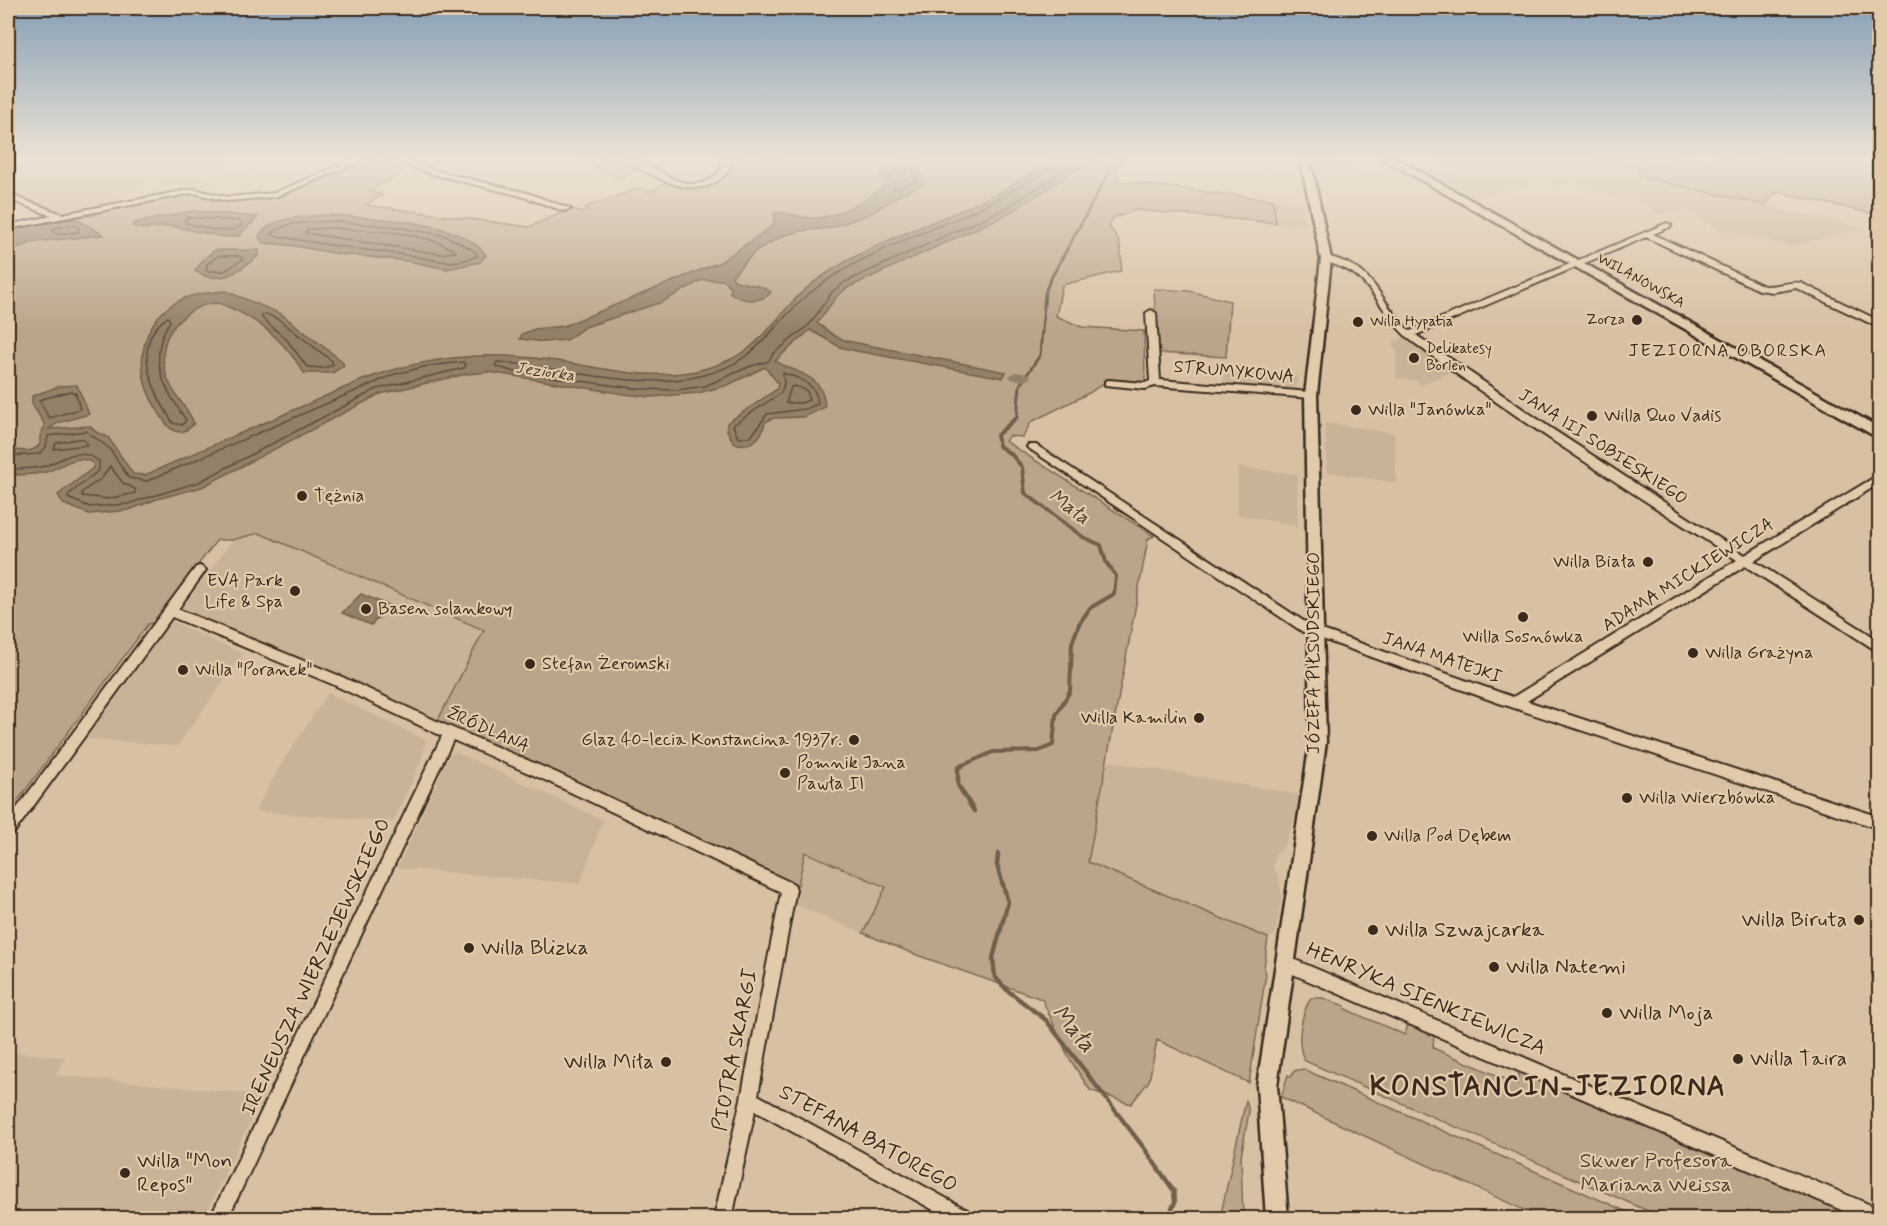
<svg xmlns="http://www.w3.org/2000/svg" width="1887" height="1226" font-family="Mynerve,sans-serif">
  <rect width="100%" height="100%" fill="#d8c1a3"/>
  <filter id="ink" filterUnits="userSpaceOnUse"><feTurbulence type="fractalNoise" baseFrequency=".0167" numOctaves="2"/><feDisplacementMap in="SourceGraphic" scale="12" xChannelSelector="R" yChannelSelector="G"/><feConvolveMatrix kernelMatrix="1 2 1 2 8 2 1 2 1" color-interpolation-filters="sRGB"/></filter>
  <g filter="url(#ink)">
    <g fill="#c9b396">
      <polygon points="50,158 50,161 66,158 224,158 234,162 200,175 220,183 177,192 151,182 111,203 114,204 68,213 58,212 8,192 8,165"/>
      <polygon points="1315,158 1326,158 1362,173 1340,183 1324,184 1321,182"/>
      <polygon points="1442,158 1592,158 1636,167 1640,177 1864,228 1791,246 1718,229 1687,211 1658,215 1635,198 1621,201 1604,192 1592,193 1579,183 1551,186 1541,180 1513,191 1501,190 1475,200 1437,179 1456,172 1436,160"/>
      <polygon points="1273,200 1302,203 1305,226 1276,223"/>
      <polygon points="1405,337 1413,343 1455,371 1420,385 1417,381 1396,378 1397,352 1392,343"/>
      <polygon points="1225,364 1298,376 1296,390 1223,383"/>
      <polygon points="1325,423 1394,433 1397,483 1327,472"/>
      <polygon points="1238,467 1297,474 1298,526 1238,515"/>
      <polygon points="259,533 484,630 437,722 182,609 232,540"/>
      <polygon points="172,621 243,654 177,746 86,739"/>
      <polygon points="328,693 426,740 421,762 393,822 255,811 280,766"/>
      <polygon points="456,752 603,820 580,884 397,868 450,754"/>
      <polygon points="1108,761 1301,795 1296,816 1282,850 1276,853 1273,868 1278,874 1282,898 1275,935 1268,938 1088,862"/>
      <polygon points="805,852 886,887 863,933 794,904"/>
      <polygon points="8,1052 65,1057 56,1075 263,1095 204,1218 8,1218"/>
    </g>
    <g fill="#bba58a" stroke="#7b6854" stroke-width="1.5">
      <path d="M372 158H387L411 167 369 191 382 195 366 205 529 227 568 210 574 209 581 213 588 210 586 207 640 188 650 192 669 181C691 192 708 189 727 174L731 163 726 158H1124L1116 169 1119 181 1273 200 1276 223 1136 210 1113 218 1109 227C1122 240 1122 254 1121 271L1062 285 1056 316 1082 327 1144 331 1145 382 1110 379 1089 393 1031 422 1023 437 1009 436 1005 441 1154 536 1148 539 1088 862 1268 938 1264 968 1266 974 1249 1083 1157 1040 1149 1081 1131 1104 1090 1090 1069 1058 1042 999 914 954 863 933 886 887 805 852 798 885 437 722 484 630 259 533 232 540H217L153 623 148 624 8 814V227L95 215 93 212 188 194H203L212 200 226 202 280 197Z"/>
      <polygon points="585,158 620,158 640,168 619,178 581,160"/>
      <polygon points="1592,158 1879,158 1879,215 1777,192 1765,205 1640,177 1636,167"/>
      <polygon points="1154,289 1189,291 1230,301 1226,357 1157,353"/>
      <path d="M1311 998H1323L1345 1006V1009L1405 1035 1408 1024 1434 1034 1433 1048 1517 1084 1519 1072 1861 1218H1664L1305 1061C1295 1044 1301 1014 1311 998Z"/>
      <polygon points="1303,1069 1641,1218 1541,1218 1281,1097 1288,1075 1291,1077 1294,1071"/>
      <polygon points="1246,1100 1249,1112 1241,1156 1243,1218 1220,1218"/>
    </g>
    <g fill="#938069" stroke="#705e4b" stroke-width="1.5">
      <path d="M896 158H924L918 170 926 183 901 194 872 213 831 228 800 231 783 236 757 250 732 276 734 280C748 286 759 283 771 292 762 304 741 301 730 293L731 287 723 280H702L662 302 585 327 566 340 544 342 520 339 522 334 535 329 564 326 720 262 774 225V214L777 212C788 213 798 217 809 218 834 221 868 199 887 184L880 177 882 172 896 161Z"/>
      <path d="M1057 158H1096L1006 215 849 287 837 296 817 323 835 336 847 341 1006 372 1003 378 856 351 840 347 810 330 775 361C799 374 824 375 825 407L804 417 774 418 765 422C762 439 751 448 734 443L727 430V423L777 389 778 383 765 367 728 385 698 393 651 397 624 394 489 372 466 374 380 394 202 487 157 499 129 510 89 514 63 504 58 495 93 468 94 464C75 450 59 471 41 473 30 475 19 474 8 476V450C18 450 34 454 40 444V436L45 425 32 404V396L60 386 77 385 89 414 58 423 49 429 90 426 96 432 108 437 133 474 145 475 360 381C429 355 491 350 564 362 605 369 648 379 690 372 709 369 733 360 748 349 766 336 784 309 801 293 856 245 927 228 990 197 1013 185 1035 171 1057 158Z"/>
      <polygon points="192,211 258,217 238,236 223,237 171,226 142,229 132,226 135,223"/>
      <path d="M331 215C374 219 458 218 486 255L480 262 447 269 407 261 339 254 289 245 263 243 259 237C268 216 311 216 331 215Z"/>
      <polygon points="76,219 104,235 34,242 8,251 8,229"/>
      <path d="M215 250H259V255C240 271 219 287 195 271L203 260Z"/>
      <path d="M226 291 281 314 342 361 344 366 332 373H304C286 344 265 324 233 309 228 307 222 303 216 303 200 304 187 312 176 324 164 337 161 354 165 371 170 392 186 405 194 423 190 429 182 434 175 431 166 428 160 413 155 406 131 368 141 315 185 298 198 293 212 292 226 291Z"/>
      <polygon points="361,594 390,606 371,625 342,613"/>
    </g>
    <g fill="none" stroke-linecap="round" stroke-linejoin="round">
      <g stroke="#5e4c3c" stroke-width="1.5">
        <polyline points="902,158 901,165 889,175 894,189 916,181 913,169 916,158"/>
        <path d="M1058 158 1055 166C1026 183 998 200 967 214 912 238 853 257 806 296 766 331 758 363 700 376 633 391 563 367 497 362L495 366 514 372 640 389 677 390 705 386 751 366 769 361 772 355 810 324 832 292 845 282 1004 209 1085 158"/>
        <path d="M187 217 239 221 242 225C225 237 204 227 186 223L184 220Z"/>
        <path d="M331 221 397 227 446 236 475 251 477 256C449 268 433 258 405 255 360 249 316 244 272 235L273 232 290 224Z"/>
        <polygon points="74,225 79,228 78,232 56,234 53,232 55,228"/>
        <path d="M331 228C367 231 427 230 456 252L441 254 305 233 308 229Z"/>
        <polygon points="218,256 240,256 243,259 225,271 206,271 207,264"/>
        <polygon points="266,314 278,319 332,361 333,365 324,368 307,367 287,340 262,318 262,315"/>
        <path d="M168 317 170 321C146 358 164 387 186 420L182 425 173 423C154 393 128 343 168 317Z"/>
        <path d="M783 373C800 378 817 384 818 404L805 409 767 414 751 437 738 438 733 425 781 393 784 384Z"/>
        <polygon points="795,386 807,391 809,400 801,403 786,403 791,387"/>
        <polygon points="71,391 76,394 80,409 49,418 39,400"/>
        <polygon points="77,439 84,439 87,445 54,449 56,443"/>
        <path d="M8 456 39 454 46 447 48 436 86 431 109 448 129 478 147 481 395 374 428 366 463 362 466 365 464 368 377 389 199 482 127 504 90 507 68 498V495L99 470V461C74 444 65 461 41 467 31 469 19 468 8 470"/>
        <polygon points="110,466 123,483 135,489 135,493 109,499 82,496 82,492 102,478"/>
      </g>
      <g stroke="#705e4b" stroke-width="3">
        <polyline points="1641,169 1672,158"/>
        <polyline points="1014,420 1017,417 1020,385 1040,355 1045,293 1049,282 1117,158"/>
      </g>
      <polyline stroke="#705e4b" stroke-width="4" points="961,766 993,752 1039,751 1053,745 1056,715 1070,691 1072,643 1079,624 1090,608 1114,594 1116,576 1106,562 1101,545 1083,537 1025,493 1022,467 1012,455 999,446 997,435 1016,418"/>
      <g stroke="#705e4b" stroke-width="4.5">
        <polyline points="963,765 958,768 958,785 974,811"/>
        <polyline points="998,854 997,865 1008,902 993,958 995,977 1007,990 1046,1020 1144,1148 1174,1191 1175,1202 1168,1218"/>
      </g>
      <polygon fill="#938069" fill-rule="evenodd" points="1015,372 1029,374 1031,377 1025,381 1011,379 1009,376"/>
      <defs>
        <g id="minor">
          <polygon points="357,158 368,158 275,197 227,201 193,193 8,229 8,225 52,216 8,199 8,194 62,214 193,189 227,197 274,193"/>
          <polygon points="387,158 398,158 437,171 527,193 571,209 564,211 521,196 432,174"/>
          <path d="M622 158C657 158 689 210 723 167L718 158H726L731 167C709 200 675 187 647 172 639 168 629 164 622 158Z"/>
          <path d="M1667 223 1671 225 1670 227 1653 234 1764 286C1777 287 1788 281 1801 283L1880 321V328L1796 288 1773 292 1759 290 1646 237 1416 335 1549 427 1745 555 1880 474V483L1754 561 1880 641V653L1745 566 1527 701 1880 817V829L1496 702 1303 632 1027 447 1028 445H1036L1311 626 1513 697 1737 560C1628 490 1517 420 1413 342 1389 324 1379 296 1358 277 1345 266 1333 266 1322 259L1326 256C1379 268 1376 300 1410 331Z"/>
          <polygon points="1151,310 1156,313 1160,380 1311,392 1316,395 1311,398 1155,386 1145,389 1105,385 1105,381 1108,380 1145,383 1150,381 1146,313"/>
          <polygon points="200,566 206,570 178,609 340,676 441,723 557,773 794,884 796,889 758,1095 971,1212 974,1218 948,1218 755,1111 732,1218 714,1218 741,1099 781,892 547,781 453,740 228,1218 210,1218 442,736 332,684 172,617 13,834 8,836 8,820 196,567"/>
          <polygon points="1286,956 1880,1209 1880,1218 1860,1218 1281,969 1278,964 1281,959"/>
        </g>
        <polygon id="tertiary" points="1300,158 1310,158 1331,259 1317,395 1326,742 1277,1086 1288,1218 1266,1218 1257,1086 1310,742 1305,395 1321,259"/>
        <polygon id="secondary" points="1382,158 1395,158 1880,428 1880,439"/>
      </defs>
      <use href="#minor" stroke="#3b2a1e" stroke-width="4"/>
      <use href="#tertiary" stroke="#3b2a1e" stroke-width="5"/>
      <use href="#secondary" stroke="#3b2a1e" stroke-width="5"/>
      <use href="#minor" fill="#e2cbab" fill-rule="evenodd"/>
      <use href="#tertiary" fill="#e2cbab" fill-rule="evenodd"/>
      <use href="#secondary" fill="#e2cbab" fill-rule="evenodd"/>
    </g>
  </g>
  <linearGradient id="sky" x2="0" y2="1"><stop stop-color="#869fb5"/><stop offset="0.48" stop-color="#ede3d6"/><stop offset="1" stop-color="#ede3d6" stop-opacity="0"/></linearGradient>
  <rect width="1887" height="330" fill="url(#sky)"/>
  <g fill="#3b2a1e" stroke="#e2cbab" stroke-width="2">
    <circle cx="1637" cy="320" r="6"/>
    <circle cx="1358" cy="322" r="6"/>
    <circle cx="1414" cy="358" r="6"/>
    <circle cx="1356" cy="410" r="6"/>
    <circle cx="1592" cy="416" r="6"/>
    <circle cx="302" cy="496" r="6"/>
    <circle cx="1648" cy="562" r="6"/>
    <circle cx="295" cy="591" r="6"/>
    <circle cx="366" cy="609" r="6"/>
    <circle cx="1523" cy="617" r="6"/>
    <circle cx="1693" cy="653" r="6"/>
    <circle cx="530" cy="664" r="6"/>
    <circle cx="183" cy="670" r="6"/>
    <circle cx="1199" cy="718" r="6"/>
    <circle cx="854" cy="740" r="6"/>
    <circle cx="785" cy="773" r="6"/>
    <circle cx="1627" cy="798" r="6"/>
    <circle cx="1372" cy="836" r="6"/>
    <circle cx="1859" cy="920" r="6"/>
    <circle cx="1373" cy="930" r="6"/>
    <circle cx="469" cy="948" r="6"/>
    <circle cx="1494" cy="967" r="6"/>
    <circle cx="1607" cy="1013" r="6"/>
    <circle cx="1738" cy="1059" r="6"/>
    <circle cx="666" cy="1062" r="6"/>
    <circle cx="125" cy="1173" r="6"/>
  </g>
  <g text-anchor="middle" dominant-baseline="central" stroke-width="4.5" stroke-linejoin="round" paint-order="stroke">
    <g font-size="15" fill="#3b2a1e" stroke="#e2cbab">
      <text transform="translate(1641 281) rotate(29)">WILANOWSKA</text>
    </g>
    <g font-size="15" fill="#3b2a1e" stroke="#e2cbab" text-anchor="start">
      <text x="1625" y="320" text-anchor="end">Zorza</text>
      <text x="1370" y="322">Willa Hypatia</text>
      <text x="1426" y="349">Delikatesy<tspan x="1426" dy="17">Borlen</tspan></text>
    </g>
    <g font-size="16" font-style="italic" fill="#4d3b2d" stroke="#e2cbab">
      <text transform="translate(545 372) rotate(8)">Jeziorka</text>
    </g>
    <g font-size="18" letter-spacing="1.5" fill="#3b2a1e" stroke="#e2cbab">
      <text x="1728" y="351">JEZIORNA OBORSKA</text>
    </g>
    <g font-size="18" fill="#3b2a1e" stroke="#e2cbab">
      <text transform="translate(1234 372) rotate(5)">STRUMYKOWA</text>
      <text transform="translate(1603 447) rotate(33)">JANA III SOBIESKIEGO</text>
      <text transform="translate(1688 575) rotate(-32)">ADAMA MICKIEWICZA</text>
      <text transform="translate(1314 653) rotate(-90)">JÓZEFA PIŁSUDSKIEGO</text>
      <text transform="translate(1442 658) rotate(19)">JANA MATEJKI</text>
      <text transform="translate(488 730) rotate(24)">ŹRÓDLANA</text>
    </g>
    <g font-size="18" fill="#3b2a1e" stroke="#e2cbab" text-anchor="start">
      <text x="1368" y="410">Willa "Janówka"</text>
      <text x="1604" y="416">Willa Quo Vadis</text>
      <text x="314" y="496">Tężnia</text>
      <text x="1636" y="562" text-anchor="end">Willa Biała</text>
      <text x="283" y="581" text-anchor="end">EVA Park<tspan x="283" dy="21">Life &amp; Spa</tspan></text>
      <text x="378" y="609">Basen solankowy</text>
      <text x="1523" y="637" text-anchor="middle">Willa Sosnówka</text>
      <text x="1705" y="653">Willa Grażyna</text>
      <text x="542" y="664">Stefan Żeromski</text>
      <text x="195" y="670">Willa "Poranek"</text>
      <text x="1187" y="718" text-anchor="end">Willa Kamilin</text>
      <text x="842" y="740" text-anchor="end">Glaz 40-lecia Konstancina 1937r.</text>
      <text x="797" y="763">Pomnik Jana<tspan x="797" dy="21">Pawła II</tspan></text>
      <text x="1639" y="798">Willa Wierzbówka</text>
      <text x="1384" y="836">Willa Pod Dębem</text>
    </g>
    <g font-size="20" font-style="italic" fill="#4d3b2d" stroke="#e2cbab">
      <text transform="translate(1069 507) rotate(37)">Mała</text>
    </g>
    <g font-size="21" fill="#3b2a1e" stroke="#e2cbab" text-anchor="start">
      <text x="1847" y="920" text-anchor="end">Willa Biruta</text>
      <text x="1385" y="930">Willa Szwajcarka</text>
      <text x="481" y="948">Willa Blizka</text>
      <text x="1506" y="967">Willa Natemi</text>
      <text x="1619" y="1013">Willa Moja</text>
      <text x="1750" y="1059">Willa Taira</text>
      <text x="654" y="1062" text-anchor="end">Willa Miła</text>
      <text x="137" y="1161">Willa "Mon<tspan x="137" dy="24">Repos"</tspan></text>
    </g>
    <g font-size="21" fill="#3b2a1e" stroke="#e2cbab">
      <text transform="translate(316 967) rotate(-65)">IRENEUSZA WIERZEJEWSKIEGO</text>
      <text transform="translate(1426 999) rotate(23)">HENRYKA SIENKIEWICZA</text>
      <text transform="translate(735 1050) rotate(-79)">PIOTRA SKARGI</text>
      <text transform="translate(868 1139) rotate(29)">STEFANA BATOREGO</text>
    </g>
    <g font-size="21" fill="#4e3c2e" stroke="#e2cbab">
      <text x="1656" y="1161">Skwer Profesora<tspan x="1656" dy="24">Mariana Weissa</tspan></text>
    </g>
    <g font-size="24" font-style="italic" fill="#4d3b2d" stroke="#e2cbab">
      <text transform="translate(1073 1029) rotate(50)">Mała</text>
    </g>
    <g font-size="28" font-weight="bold" letter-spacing="1.5" fill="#3b2a1e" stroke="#e2cbab">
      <text x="1548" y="1087">KONSTANCIN-JEZIORNA</text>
    </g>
  </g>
  <rect width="1887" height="1226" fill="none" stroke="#e2cbab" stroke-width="30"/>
  <rect x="15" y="15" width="1857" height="1196" fill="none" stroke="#3b2a1e" stroke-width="2" filter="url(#ink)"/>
</svg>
